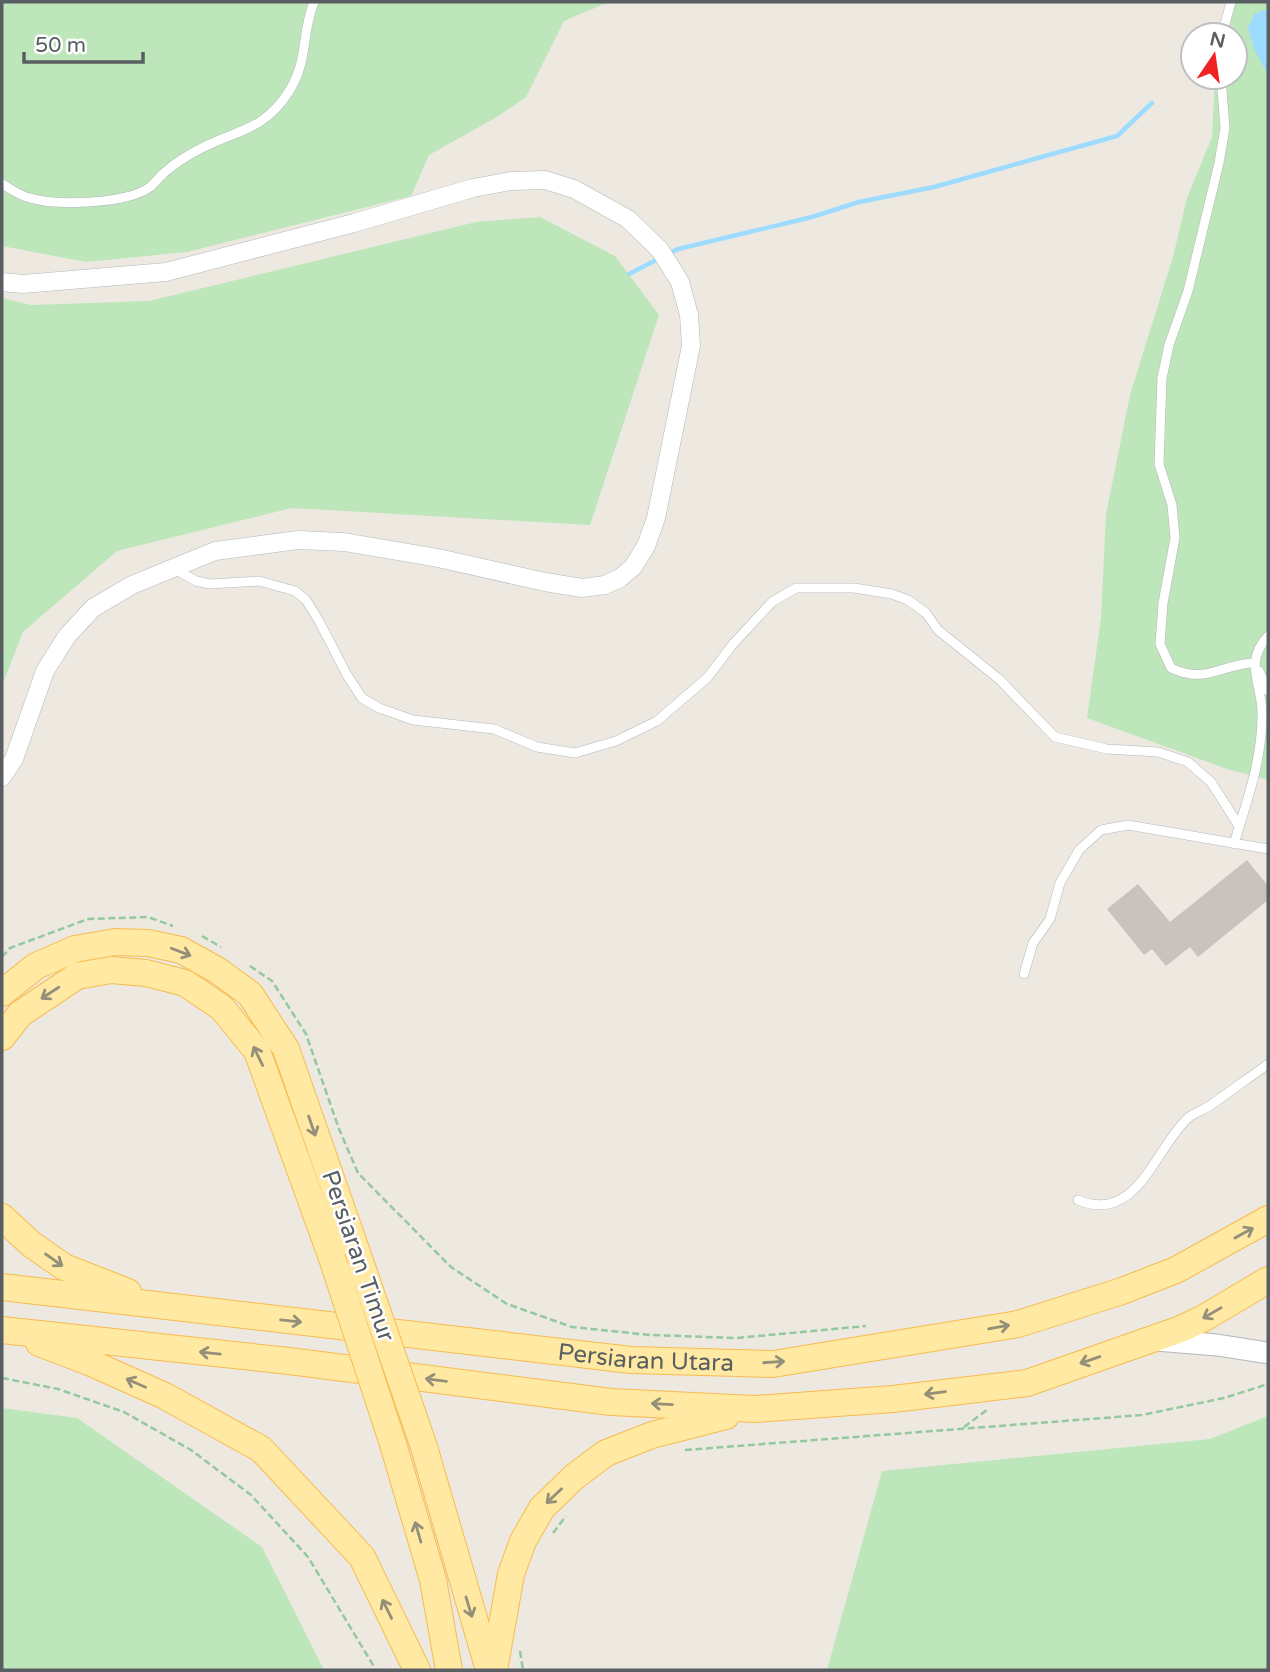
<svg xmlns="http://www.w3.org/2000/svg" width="1270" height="1672" font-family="'Varela Round',sans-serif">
  <rect width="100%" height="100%" fill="#ede9e0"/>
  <g fill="#bee6bb">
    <polygon points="2,2 609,2 564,21 526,97 497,117 429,155 411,196 187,252 86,262 2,246"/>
    <polygon points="1227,2 1268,2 1268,780 1227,769 1087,718 1101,618 1106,514 1130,395 1173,257 1187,198 1212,137 1215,77 1235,77 1235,35 1221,35"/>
    <polygon points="540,217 615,256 659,315 590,525 292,508 117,551 23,632 2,686 2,298 31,305 149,301 476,222"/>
    <polygon points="2,1408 77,1418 262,1547 324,1670 2,1670"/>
    <polygon points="1268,1416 1268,1670 827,1670 882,1471 1210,1439"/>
  </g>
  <polygon fill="#9edcff" points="1268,9 1268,75 1254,49 1248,28 1255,13"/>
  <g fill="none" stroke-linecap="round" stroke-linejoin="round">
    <g stroke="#9edcff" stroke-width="4.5">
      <polyline points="668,254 678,249 812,217 859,202 934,187 1117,136 1152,103"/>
      <polyline points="629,274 660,258"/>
    </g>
  </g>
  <polygon fill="#c8c3bd" points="1247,860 1268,886 1268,900 1198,957 1190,947 1166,966 1152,949 1144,955 1107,909 1138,884 1170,922"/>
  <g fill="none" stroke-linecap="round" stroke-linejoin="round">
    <defs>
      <g id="service">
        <polyline points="1222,35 1231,2"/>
        <path d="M1221 77 1225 128 1219 163 1188 291 1169 345 1162 378 1159 464 1172 505 1175 538 1163 603 1160 644 1171 668C1207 685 1223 663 1255 663"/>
        <path d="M2 184C11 189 20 196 30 198 57 206 127 204 150 187 155 183 160 176 165 172 174 164 185 157 196 151 233 130 262 133 288 93 309 61 301 34 314 2"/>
        <polyline points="175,569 196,581 210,584 259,581 295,591 306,600 319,621 347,675 362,698 379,708 413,720 494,729 537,747 575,753 616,741 657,721 707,678 733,644 772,602 796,588 854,588 892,594 908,600 926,613 938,630 999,679 1055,737 1107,749 1158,752 1188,762 1211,782 1239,826"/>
        <polyline points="1259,671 1268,691"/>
        <path d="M1234 844C1247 800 1261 764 1262 718 1264 686 1242 664 1268 636"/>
        <polyline points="1024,974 1033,943 1050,919 1060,883 1079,850 1101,830 1128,825 1268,849"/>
        <path d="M1078 1200C1137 1225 1155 1148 1188 1118 1195 1112 1204 1110 1211 1105 1230 1091 1249 1078 1268 1064"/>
      </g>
      <polyline id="minor" points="2,282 23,284 166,272 354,223 473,188 511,181 545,180 574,189 628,219 660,250 680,282 689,315 691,346 656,518 646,546 633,567 620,578 605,585 582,588 545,582 438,558 344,542 298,540 215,551 132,585 93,608 67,636 45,671 14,759 2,777"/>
      <polyline id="tertiary" points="1156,1340 1217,1345 1268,1353"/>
      <g id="primary">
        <polyline points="2,993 36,966 75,949 115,942 148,943 181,950 217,970 250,994 286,1049 361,1264"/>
        <polyline points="2,1037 20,1014 77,976 111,970 146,973 185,983 222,1008 257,1051 332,1258"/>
        <polyline points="2,1217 31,1244 64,1267 128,1292"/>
        <path id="s1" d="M2 1287 631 1360 773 1364 1018 1324 1122 1291 1176 1270 1268 1219"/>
        <polyline points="2,1330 289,1361 611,1402 755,1409 893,1399 1027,1383 1181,1329 1204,1318 1268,1280"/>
        <polyline points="39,1343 89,1362 165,1396 261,1449 362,1557 417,1670"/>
        <polyline points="393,1444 433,1580 449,1670"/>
        <polyline points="424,1447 489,1670"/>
        <polyline points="494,1670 511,1574 523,1541 542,1508 574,1477 606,1453 652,1435 726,1416"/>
      </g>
    </defs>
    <use href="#service" stroke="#b3b7bc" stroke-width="10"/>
    <use href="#minor" stroke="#b3b7bc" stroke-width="19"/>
    <use href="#tertiary" stroke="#b3b7bc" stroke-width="23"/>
    <use href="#primary" stroke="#f7bb4f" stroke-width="28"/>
    <g stroke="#94c89e" stroke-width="2.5" stroke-dasharray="7 3.5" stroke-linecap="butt">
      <polyline points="202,936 221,947"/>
      <polyline points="2,957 10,948 88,919 148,917 173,926"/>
      <polyline points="250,966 272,981 306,1034 339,1129 358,1173 451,1267 507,1304 572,1327 650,1335 737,1338 866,1326"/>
      <polyline points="2,1378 58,1389 124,1412 191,1450 251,1495 308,1557 376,1670"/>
      <polyline points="964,1427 987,1410"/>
      <polyline points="685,1450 1142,1415 1224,1398 1268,1384"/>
      <polyline points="553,1533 566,1516"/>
      <polyline points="520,1651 523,1670"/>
    </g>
    <use href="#service" stroke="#fff" stroke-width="9"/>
    <use href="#minor" stroke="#fff" stroke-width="18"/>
    <use href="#tertiary" stroke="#fff" stroke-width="21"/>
    <use href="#primary" stroke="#ffe9a3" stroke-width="26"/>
    <defs>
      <g id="primary-bridge">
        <polyline points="332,1258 393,1444"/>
        <polyline points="361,1264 424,1447"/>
      </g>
    </defs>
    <use href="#primary-bridge" stroke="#f7bb4f" stroke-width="28" stroke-linecap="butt"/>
    <use href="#primary-bridge" stroke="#ffe9a3" stroke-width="26"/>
  </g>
  <defs><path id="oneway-shaft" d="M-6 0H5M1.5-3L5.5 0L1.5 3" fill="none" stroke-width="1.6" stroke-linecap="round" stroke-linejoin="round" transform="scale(1.75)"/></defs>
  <g stroke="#938f79">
    <use href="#oneway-shaft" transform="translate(181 952) rotate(21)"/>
    <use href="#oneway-shaft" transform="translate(50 993) rotate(147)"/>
    <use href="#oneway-shaft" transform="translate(258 1056) rotate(-116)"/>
    <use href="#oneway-shaft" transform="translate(312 1126) rotate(71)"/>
    <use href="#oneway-shaft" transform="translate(1244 1233) rotate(-29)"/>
    <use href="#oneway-shaft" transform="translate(54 1260) rotate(35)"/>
    <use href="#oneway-shaft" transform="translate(1212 1313) rotate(150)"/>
    <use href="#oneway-shaft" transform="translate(291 1321) rotate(6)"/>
    <use href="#oneway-shaft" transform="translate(999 1327) rotate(-10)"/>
    <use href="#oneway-shaft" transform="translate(210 1353) rotate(-174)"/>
    <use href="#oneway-shaft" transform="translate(1090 1360) rotate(161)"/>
    <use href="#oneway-shaft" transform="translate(774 1362) rotate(-4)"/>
    <use href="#oneway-shaft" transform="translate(436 1380) rotate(-173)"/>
    <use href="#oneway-shaft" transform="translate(136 1383) rotate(-156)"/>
    <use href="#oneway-shaft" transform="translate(935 1393) rotate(173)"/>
    <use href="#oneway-shaft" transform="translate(662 1404) rotate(-177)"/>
    <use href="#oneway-shaft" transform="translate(554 1496) rotate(136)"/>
    <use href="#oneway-shaft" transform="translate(418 1532) rotate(-106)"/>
    <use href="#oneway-shaft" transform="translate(469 1607) rotate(73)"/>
    <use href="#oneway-shaft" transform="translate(387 1609) rotate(-116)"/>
  </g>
  <g text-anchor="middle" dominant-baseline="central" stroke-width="5" stroke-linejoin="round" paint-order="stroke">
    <g font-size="24" fill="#595e62" stroke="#fff">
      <text transform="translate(358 1256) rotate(71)">Persiaran Timur</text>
      <text stroke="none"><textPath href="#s1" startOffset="648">Persiaran Utara</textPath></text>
    </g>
  </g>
  <rect width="1270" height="1672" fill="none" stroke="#595e62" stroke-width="7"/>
  <g transform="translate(1214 56) rotate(13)"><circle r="33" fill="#ffffff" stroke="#bdbfc0" stroke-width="2"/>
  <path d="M0-5L12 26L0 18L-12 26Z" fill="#f02323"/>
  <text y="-10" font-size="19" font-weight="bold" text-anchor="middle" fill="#595e62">N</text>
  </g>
  <path d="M24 52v10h119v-10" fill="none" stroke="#595e62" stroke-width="3.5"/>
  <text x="35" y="52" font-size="21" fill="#595e62" stroke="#ffffff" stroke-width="5" paint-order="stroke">50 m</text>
</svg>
